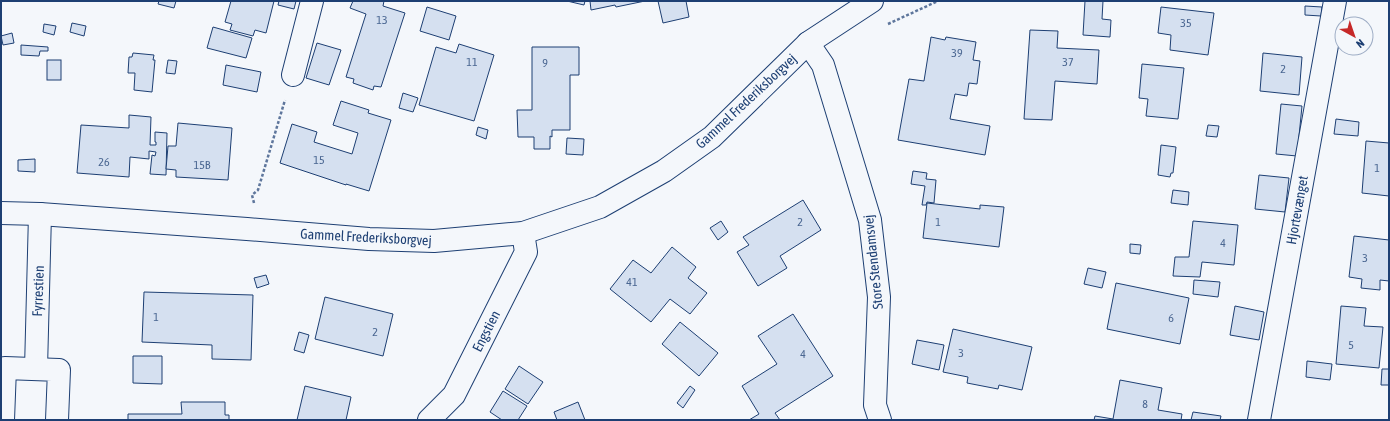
<svg xmlns="http://www.w3.org/2000/svg" width="1390" height="421" font-family="'Asap Condensed',sans-serif">
  <rect width="100%" height="100%" fill="#f4f7fb"/>
  <g fill="#d5e0f0" stroke="#1d3f73">
    <polygon points="159,1 176,1 174,8 158,4"/>
    <polygon points="231,1 274,1 266,33 255,30 253,36 230,30 232,24 225,22"/>
    <polygon points="279,1 296,1 294,9 278,5"/>
    <polygon points="353,1 384,1 383,6 405,13 381,87 374,86 373,90 353,83 354,79 346,77 366,14 350,8"/>
    <polygon points="567,1 585,1 584,5"/>
    <polygon points="590,1 645,1 616,7 615,5 591,10"/>
    <polygon points="658,1 686,1 689,17 663,23"/>
    <polygon points="1085,1 1103,1 1102,19 1111,20 1110,37 1083,35"/>
    <polygon points="1305,6 1322,7 1321,16 1305,15"/>
    <polygon points="427,7 456,16 449,40 420,31"/>
    <polygon points="1161,7 1214,13 1208,55 1170,50 1171,35 1158,33"/>
    <polygon points="72,23 86,26 84,36 70,32"/>
    <polygon points="44,24 56,26 54,35 43,32"/>
    <polygon points="213,27 252,38 246,58 207,48"/>
    <polygon points="1030,30 1058,31 1057,48 1099,50 1097,84 1055,81 1052,120 1024,119"/>
    <polygon points="12,33 14,43 3,45 1,36"/>
    <polygon points="931,37 945,40 946,37 976,42 973,60 980,61 977,84 969,83 967,96 955,94 950,119 990,126 985,155 898,140 909,79 924,81"/>
    <polygon points="317,43 341,50 329,85 306,78"/>
    <polygon points="459,44 494,55 474,121 419,105 436,47 456,53"/>
    <polygon points="21,45 48,47 48,51 40,51 39,56 21,55"/>
    <polygon points="532,47 579,47 579,75 570,75 570,130 552,130 552,137 550,136 550,149 534,149 534,137 518,137 517,110 532,110"/>
    <polygon points="133,53 154,55 153,60 155,60 152,92 134,90 135,73 128,73 129,57 132,57"/>
    <polygon points="1263,53 1302,57 1299,95 1260,91"/>
    <rect x="47" y="60" width="14" height="20"/>
    <polygon points="168,60 177,61 175,74 166,73"/>
    <polygon points="1142,64 1184,68 1178,119 1146,116 1148,99 1139,98"/>
    <polygon points="226,65 261,72 257,92 223,85"/>
    <polygon points="403,93 418,98 413,112 399,108"/>
    <polygon points="341,101 369,110 368,113 391,120 369,191 346,184 346,185 280,163 292,124 317,132 314,142 352,154 358,133 333,125"/>
    <polygon points="1281,104 1302,106 1297,156 1276,154"/>
    <polygon points="129,115 151,117 150,145 156,145 156,142 155,142 155,132 167,133 166,175 150,174 152,155 155,156 156,152 149,151 149,159 130,157 129,177 77,173 81,125 129,128"/>
    <polygon points="1336,119 1359,122 1358,136 1334,134"/>
    <polygon points="178,123 232,128 228,180 176,177 176,170 166,169 168,146 176,146"/>
    <polygon points="1208,125 1219,126 1217,137 1206,136"/>
    <polygon points="478,127 488,130 486,139 476,135"/>
    <polygon points="567,138 584,139 583,155 566,154"/>
    <polygon points="1366,141 1389,143 1389,196 1362,193"/>
    <polygon points="1161,145 1176,147 1173,173 1171,173 1170,177 1158,175"/>
    <polygon points="35,159 35,172 18,171 18,160"/>
    <polygon points="913,171 927,173 926,179 936,180 934,203 927,202 926,205 922,205 925,186 911,184"/>
    <polygon points="1259,175 1289,178 1285,212 1255,209"/>
    <polygon points="1173,190 1189,192 1188,205 1171,203"/>
    <polygon points="803,200 821,230 780,256 787,268 758,286 737,252 749,245 743,237"/>
    <polygon points="927,203 980,209 980,205 1004,207 999,247 923,238"/>
    <polygon points="721,221 728,232 718,240 710,228"/>
    <polygon points="1193,221 1238,225 1234,265 1202,262 1200,277 1173,276 1175,257 1189,257"/>
    <polygon points="1354,236 1389,240 1389,281 1380,280 1380,290 1361,288 1362,279 1349,277"/>
    <polygon points="1130,244 1141,245 1140,254 1130,253"/>
    <polygon points="672,247 696,267 688,278 707,293 690,314 670,299 651,322 610,289 633,260 651,273"/>
    <polygon points="1088,268 1106,272 1102,288 1084,284"/>
    <polygon points="266,275 269,284 257,288 254,278"/>
    <polygon points="1194,280 1220,282 1218,297 1193,294"/>
    <polygon points="1116,283 1189,298 1180,344 1107,329"/>
    <polygon points="144,292 253,295 251,360 212,359 212,345 142,342"/>
    <polygon points="325,297 393,314 383,356 315,339"/>
    <polygon points="1235,306 1264,312 1259,340 1230,335"/>
    <polygon points="1341,306 1366,308 1364,326 1383,327 1379,368 1336,364"/>
    <polygon points="793,314 833,376 775,413 780,420 749,420 759,414 742,386 777,364 758,336"/>
    <polygon points="680,322 718,353 699,376 662,344"/>
    <polygon points="953,329 1032,347 1022,390 999,385 998,389 967,383 968,377 943,372"/>
    <polygon points="299,332 309,335 304,353 294,350"/>
    <polygon points="917,340 944,345 939,370 912,364"/>
    <polygon points="133,356 162,356 162,384 133,383"/>
    <polygon points="1307,361 1332,364 1330,380 1306,377"/>
    <polygon points="519,366 543,382 528,404 505,389"/>
    <polygon points="1382,369 1389,369 1389,385 1381,385"/>
    <polygon points="1120,380 1162,388 1158,410 1182,414 1181,420 1094,420 1095,416 1113,419"/>
    <polygon points="305,386 351,397 346,420 297,420"/>
    <polygon points="690,386 695,390 683,408 677,403"/>
    <polygon points="503,391 527,406 518,420 502,420 490,412"/>
    <polygon points="181,402 225,402 225,415 229,415 229,420 128,420 128,414 182,414"/>
    <polygon points="578,402 585,420 557,420 554,412"/>
    <polygon points="1193,412 1221,416 1220,420 1191,420"/>
  </g>
  <g fill="none" stroke-linecap="round" stroke-linejoin="round">
    <defs>
      <g id="street">
        <polyline points="808,43 823,65 870,220 879,297 875,405 880,420"/>
        <polyline points="293,75 312,1"/>
        <polyline points="36,369 40,214"/>
        <polyline points="3,420 5,368 59,370 57,420"/>
        <polyline points="429,420 454,395 526,252 523,233"/>
        <polyline points="1259,420 1335,1"/>
      </g>
      <polyline id="secondary" points="1,213 40,214 247,229 369,239 434,241 523,233 600,207 664,171 712,137 808,43 872,1"/>
    </defs>
    <use href="#street" stroke="#1d3f73" stroke-width="24"/>
    <use href="#secondary" stroke="#1d3f73" stroke-width="24"/>
    <g stroke="#5e769c" stroke-width="2.5" stroke-dasharray="3 2" stroke-linecap="butt">
      <polyline points="888,24 938,1"/>
      <polyline points="254,203 252,195 258,190 285,100"/>
    </g>
    <use href="#street" stroke="#f4f7fb" stroke-width="22"/>
    <use href="#secondary" stroke="#f4f7fb" stroke-width="22"/>
  </g>
  <g text-anchor="middle" dominant-baseline="central" stroke-width="3" stroke-linejoin="round" paint-order="stroke">
    <g font-size="12" fill="#4b6792">
      <text x="382" y="20">13</text>
      <text x="1186" y="23">35</text>
      <text x="957" y="53">39</text>
      <text x="472" y="62">11</text>
      <text x="1068" y="62">37</text>
      <text x="545" y="63">9</text>
      <text x="1283" y="69">2</text>
      <text x="319" y="160">15</text>
      <text x="104" y="162">26</text>
      <text x="202" y="165">15B</text>
      <text x="1377" y="168">1</text>
      <text x="800" y="222">2</text>
      <text x="938" y="222">1</text>
      <text x="1223" y="243">4</text>
      <text x="1365" y="258">3</text>
      <text x="632" y="282">41</text>
      <text x="156" y="317">1</text>
      <text x="1171" y="318">6</text>
      <text x="375" y="332">2</text>
      <text x="1351" y="345">5</text>
      <text x="961" y="353">3</text>
      <text x="803" y="354">4</text>
      <text x="1145" y="404">8</text>
    </g>
    <g font-size="14" fill="#1d3f73" stroke="#f4f7fb">
      <text transform="translate(746 101) rotate(-43)">Gammel Frederiksborgvej</text>
      <text transform="translate(1297 210) rotate(-80)">Hjortevænget</text>
      <text transform="translate(366 237) rotate(3)">Gammel Frederiksborgvej</text>
      <text transform="translate(873 262) rotate(-96)">Store Stendamsvej</text>
      <text transform="translate(38 291) rotate(-88)">Fyrrestien</text>
      <text transform="translate(486 331) rotate(-63)">Engstien</text>
    </g>
  </g>
  <rect width="1390" height="421" fill="none" stroke="#1d3f73" stroke-width="4"/>
  <g transform="translate(1354 36) rotate(140)"><circle r="19" fill="#f4f7fb" stroke="#9eadc5"/>
  <path d="M0-3L7 15L0 10L-7 15Z" fill="#c62828"/>
  <text y="-6" font-size="11" font-weight="bold" text-anchor="middle" fill="#1d3f73">N</text>
  </g>
</svg>
